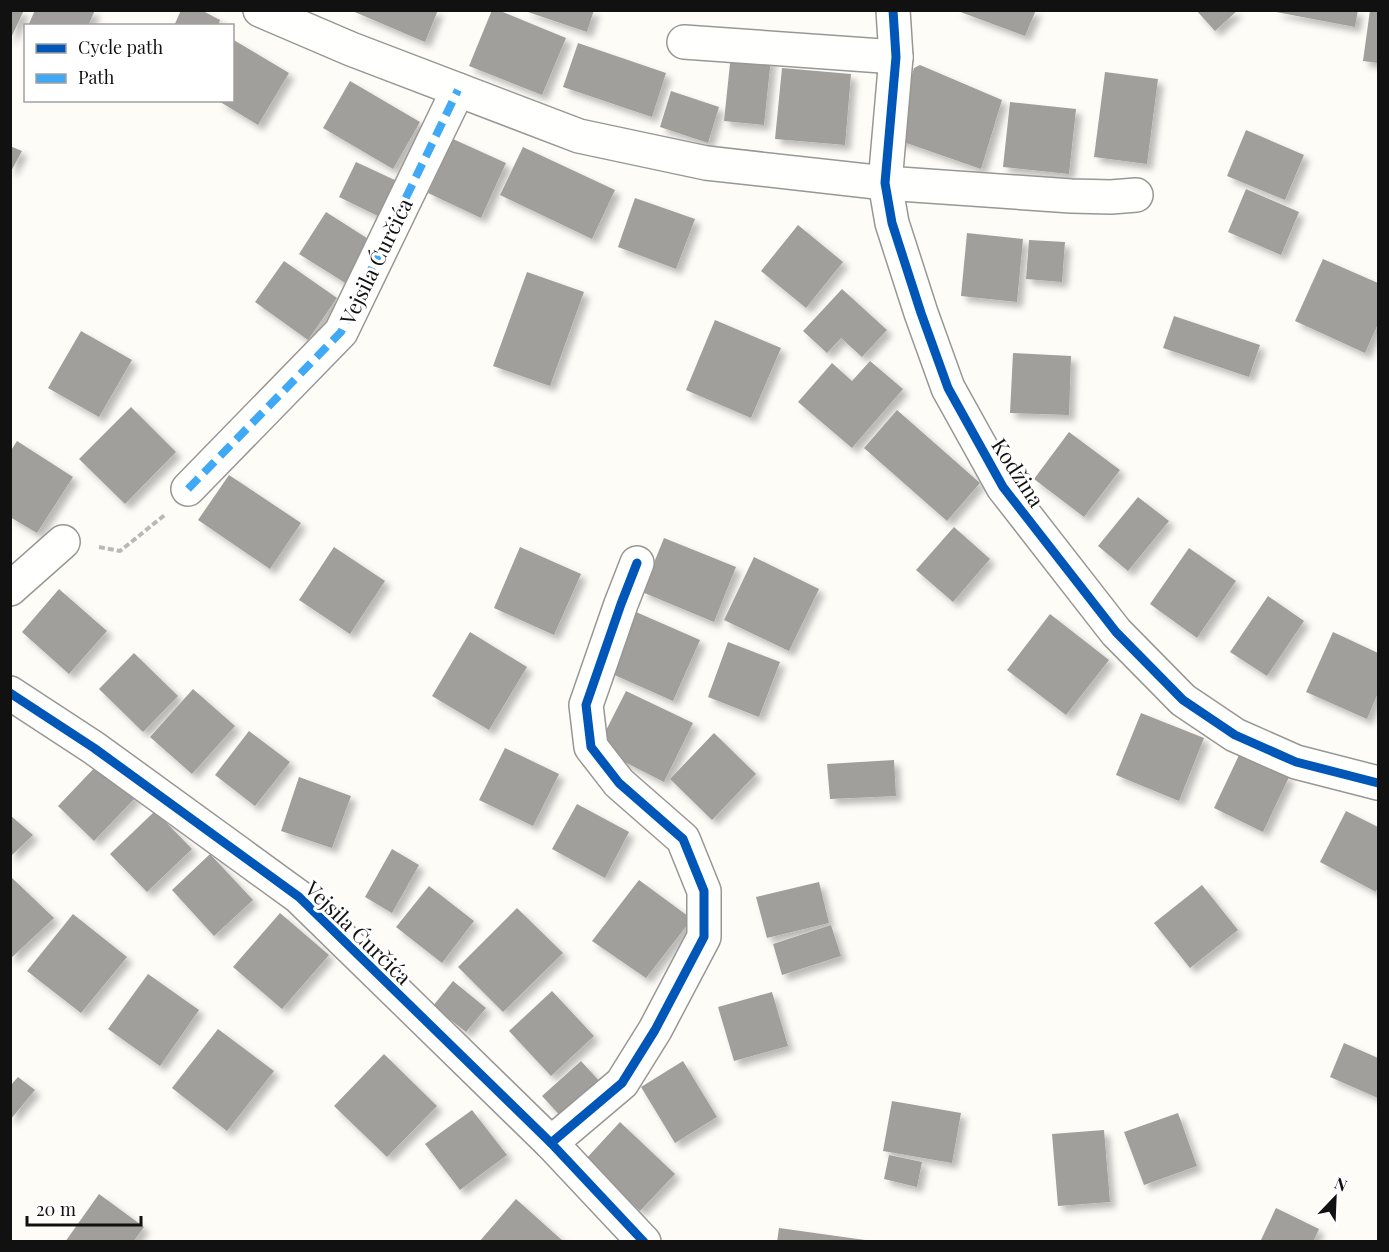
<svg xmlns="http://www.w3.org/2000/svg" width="1389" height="1252" font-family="'Playfair Display',serif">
  <defs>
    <filter id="shadow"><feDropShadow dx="5.5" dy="5.5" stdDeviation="3" flood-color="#0004"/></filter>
  </defs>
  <rect width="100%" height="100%" fill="#fdfcf7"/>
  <g fill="#a19f9c" filter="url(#shadow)">
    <polygon points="10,10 24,10 10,40"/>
    <polygon points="35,10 95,10 88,26 28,26"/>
    <polygon points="181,10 201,10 220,20 218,26 174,26"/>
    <polygon points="350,10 438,10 425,42"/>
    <polygon points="492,10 498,10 566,38 542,95 469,66"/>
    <polygon points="522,10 594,10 587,32"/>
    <polygon points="955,10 1036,10 1025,36"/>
    <polygon points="1196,10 1238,10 1215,31"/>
    <polygon points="1276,10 1358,10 1355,27 1276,12"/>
    <polygon points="1370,10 1378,10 1378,63 1363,61"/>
    <polygon points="232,39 289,73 258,125 217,100 232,100"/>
    <polygon points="578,43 666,73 652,117 563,87"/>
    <polygon points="731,54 771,58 764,125 724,121"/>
    <polygon points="920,65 1002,100 981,169 892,138 914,68"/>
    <polygon points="782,68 851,74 845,145 775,139"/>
    <polygon points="1105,72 1158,79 1147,164 1094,157"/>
    <polygon points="350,81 420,122 393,169 323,128"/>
    <polygon points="671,91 719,107 708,143 660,127"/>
    <polygon points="1010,102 1076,109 1069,174 1003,167"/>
    <polygon points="1246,130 1304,155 1285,200 1227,176"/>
    <polygon points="453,139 506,163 481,218 428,193"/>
    <polygon points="10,146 22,151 10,173"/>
    <polygon points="523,147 615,190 592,239 500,195"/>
    <polygon points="356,162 399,182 382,218 339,197"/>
    <polygon points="1246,189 1299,212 1281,255 1228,232"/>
    <polygon points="635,198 695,219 676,269 618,247"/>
    <polygon points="326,212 373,242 347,284 299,254"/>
    <polygon points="798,225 843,262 806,308 761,271"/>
    <polygon points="967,233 1023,239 1017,302 961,296"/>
    <polygon points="1029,240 1065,242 1062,282 1026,279"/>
    <polygon points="1323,259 1378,283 1378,324 1365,353 1295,321"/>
    <polygon points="284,261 337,298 308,340 255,302"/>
    <polygon points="527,272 584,292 550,386 493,366"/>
    <polygon points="842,289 887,330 862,357 841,338 827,353 803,331"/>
    <polygon points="1174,316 1260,345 1249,377 1163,348"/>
    <polygon points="715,320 781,348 751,418 686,390"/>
    <polygon points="81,331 132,360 99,417 48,388"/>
    <polygon points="1013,353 1071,356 1069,415 1010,413"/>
    <polygon points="870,361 903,389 852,448 798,402 832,363 852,381"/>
    <polygon points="131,407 176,452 125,504 79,459"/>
    <polygon points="897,410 980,483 947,521 864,448"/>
    <polygon points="1069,432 1120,470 1084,517 1034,479"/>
    <polygon points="17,441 73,477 37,533 10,517 10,452"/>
    <polygon points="229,475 301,523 270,569 198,520"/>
    <polygon points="1138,497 1169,521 1128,571 1098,546"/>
    <polygon points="954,527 990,559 953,602 916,570"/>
    <polygon points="664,538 736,567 714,622 642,592"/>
    <polygon points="334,547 385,581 350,634 299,600"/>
    <polygon points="520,547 581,574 554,635 494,608"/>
    <polygon points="1189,548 1236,581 1197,638 1150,604"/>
    <polygon points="754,557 819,589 789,651 724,620"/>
    <polygon points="59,589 107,631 69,674 22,632"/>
    <polygon points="1268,596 1304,621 1267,676 1230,652"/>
    <polygon points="636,612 700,640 673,701 610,673"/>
    <polygon points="1050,614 1109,660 1066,715 1007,670"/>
    <polygon points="470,632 527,667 489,730 432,696"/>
    <polygon points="1333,632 1378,653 1378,693 1367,719 1306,692"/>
    <polygon points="728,642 780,662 759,717 708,697"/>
    <polygon points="134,653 178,696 143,732 99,689"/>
    <polygon points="193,689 235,726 192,774 150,737"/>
    <polygon points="626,691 693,723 664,782 597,748"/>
    <polygon points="1141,713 1204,738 1179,801 1116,775"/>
    <polygon points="249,731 290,762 255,806 215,775"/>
    <polygon points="714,733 756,774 712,820 670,779"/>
    <polygon points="505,748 559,774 533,826 479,800"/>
    <polygon points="1240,753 1289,777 1263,832 1214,808"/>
    <polygon points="894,760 896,796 830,799 827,764"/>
    <polygon points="100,762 136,797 94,841 58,806"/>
    <polygon points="299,777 351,796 332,848 281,831"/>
    <polygon points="577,804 629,832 605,878 552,849"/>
    <polygon points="155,811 192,849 147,892 110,854"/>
    <polygon points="1346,811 1378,827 1378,886 1376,892 1320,862"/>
    <polygon points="10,815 33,835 10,857"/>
    <polygon points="392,849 419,865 392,913 365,897"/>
    <polygon points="210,854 253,900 214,936 172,890"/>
    <polygon points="10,876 54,918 10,959"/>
    <polygon points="639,880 692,919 646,978 592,941"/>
    <polygon points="819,882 829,923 767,938 756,897"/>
    <polygon points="1202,885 1238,930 1190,968 1154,923"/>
    <polygon points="429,886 474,921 442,963 396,927"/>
    <polygon points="517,908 563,953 503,1012 458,967"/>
    <polygon points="280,913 329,955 282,1009 233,967"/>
    <polygon points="73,914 127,957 81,1013 27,971"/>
    <polygon points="831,925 841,956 782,975 773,944"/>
    <polygon points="148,974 199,1010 160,1066 108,1029"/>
    <polygon points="453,981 486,1008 466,1032 433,1006"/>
    <polygon points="552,991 594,1036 551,1076 509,1031"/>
    <polygon points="772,992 788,1046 734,1061 718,1007"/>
    <polygon points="218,1029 274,1071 227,1131 172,1088"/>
    <polygon points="1344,1043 1378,1058 1378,1098 1330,1077"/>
    <polygon points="384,1054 437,1106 387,1157 334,1106"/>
    <polygon points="581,1061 603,1085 565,1121 542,1096"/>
    <polygon points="683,1061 717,1117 675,1143 641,1087"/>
    <polygon points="18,1077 35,1090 10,1120 10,1086"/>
    <polygon points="892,1101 961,1113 952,1163 883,1151"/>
    <polygon points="472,1110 507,1155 460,1190 425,1144"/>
    <polygon points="1178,1113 1197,1166 1144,1185 1124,1132"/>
    <polygon points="620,1122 675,1174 640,1211 585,1160"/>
    <polygon points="1104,1130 1110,1202 1058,1206 1052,1134"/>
    <polygon points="889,1155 922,1162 917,1187 884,1179"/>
    <polygon points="99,1194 144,1227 133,1242 65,1242"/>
    <polygon points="516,1199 564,1242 479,1242"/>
    <polygon points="1276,1208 1319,1229 1313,1242 1260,1242"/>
    <polygon points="779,1228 865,1240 865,1242 777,1242"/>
  </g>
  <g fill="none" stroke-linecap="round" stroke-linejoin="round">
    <defs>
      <g id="minor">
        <polyline points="260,10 351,49 579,136 706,163 885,183 1071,196 1111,197 1136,195"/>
        <polyline points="893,10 896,57 885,183 892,223 921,313 948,388 1003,487 1116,632 1183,700 1235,735 1296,762 1378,783"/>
        <polyline points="684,42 896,57"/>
        <polyline points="188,489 341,332 458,90"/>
        <polyline points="10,589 63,542"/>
        <polyline points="10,693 94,748 299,897 551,1143 644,1242"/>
        <polyline points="551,1143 622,1083 655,1030 704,937 704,891 683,839 619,783 591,747 586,705 621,604 637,563"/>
      </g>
    </defs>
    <use href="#minor" stroke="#979795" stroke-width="36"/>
    <polyline stroke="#b9b9b8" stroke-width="4" stroke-dasharray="6 3" stroke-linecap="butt" points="99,547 120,551 166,514"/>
    <use href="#minor" stroke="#fffffe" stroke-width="33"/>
    <polyline stroke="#3fa9f5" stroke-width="8" stroke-dasharray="15 8" stroke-linecap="butt" points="188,489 341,332 458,90"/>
    <defs>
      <g id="cycleway">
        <polyline points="893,10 896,57 885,183 892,223 921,313 948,388 1003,487 1116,632 1183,700 1235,735 1296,762 1378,783"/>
        <polyline points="10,693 94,748 299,897 551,1143 644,1242"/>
        <polyline points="551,1143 622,1083 655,1030 704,937 704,891 683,839 619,783 591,747 586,705 621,604 637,563"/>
      </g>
    </defs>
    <use href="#cycleway" stroke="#fff" stroke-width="13"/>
    <use href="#cycleway" stroke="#0057b8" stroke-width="9"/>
  </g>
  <g text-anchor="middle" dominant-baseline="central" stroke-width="6" stroke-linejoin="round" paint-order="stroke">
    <g font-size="21" fill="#111" stroke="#fff">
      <text transform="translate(375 261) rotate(-64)">Vejsila Ćurčića</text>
      <text transform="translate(1019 472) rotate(57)">Kodžina</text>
      <text transform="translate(359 932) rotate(44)">Vejsila Ćurčića</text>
    </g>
  </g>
  <rect width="1389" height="1252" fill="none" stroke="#111111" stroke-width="24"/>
  <rect x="24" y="24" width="210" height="78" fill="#ffffff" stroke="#a0a0a0" stroke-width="1.5"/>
  <rect x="36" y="44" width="30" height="9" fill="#0057b8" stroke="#a0a0a0" stroke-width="1.5"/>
  <text x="78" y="54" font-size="18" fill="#111111">Cycle path</text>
  <rect x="36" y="74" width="30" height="9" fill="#3fa9f5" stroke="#a0a0a0" stroke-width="1.5"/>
  <text x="78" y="84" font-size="18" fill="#111111">Path</text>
  <g transform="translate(1335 1198) rotate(23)" stroke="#ffffff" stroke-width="4.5" paint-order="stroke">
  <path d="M0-4.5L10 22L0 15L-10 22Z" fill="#111111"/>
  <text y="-9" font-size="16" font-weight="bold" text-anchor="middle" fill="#111111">N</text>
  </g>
  <path d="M27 1216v9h114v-9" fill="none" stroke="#111111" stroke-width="3"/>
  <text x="36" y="1216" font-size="18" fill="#111111" stroke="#ffffff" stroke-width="4.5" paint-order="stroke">20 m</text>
</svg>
